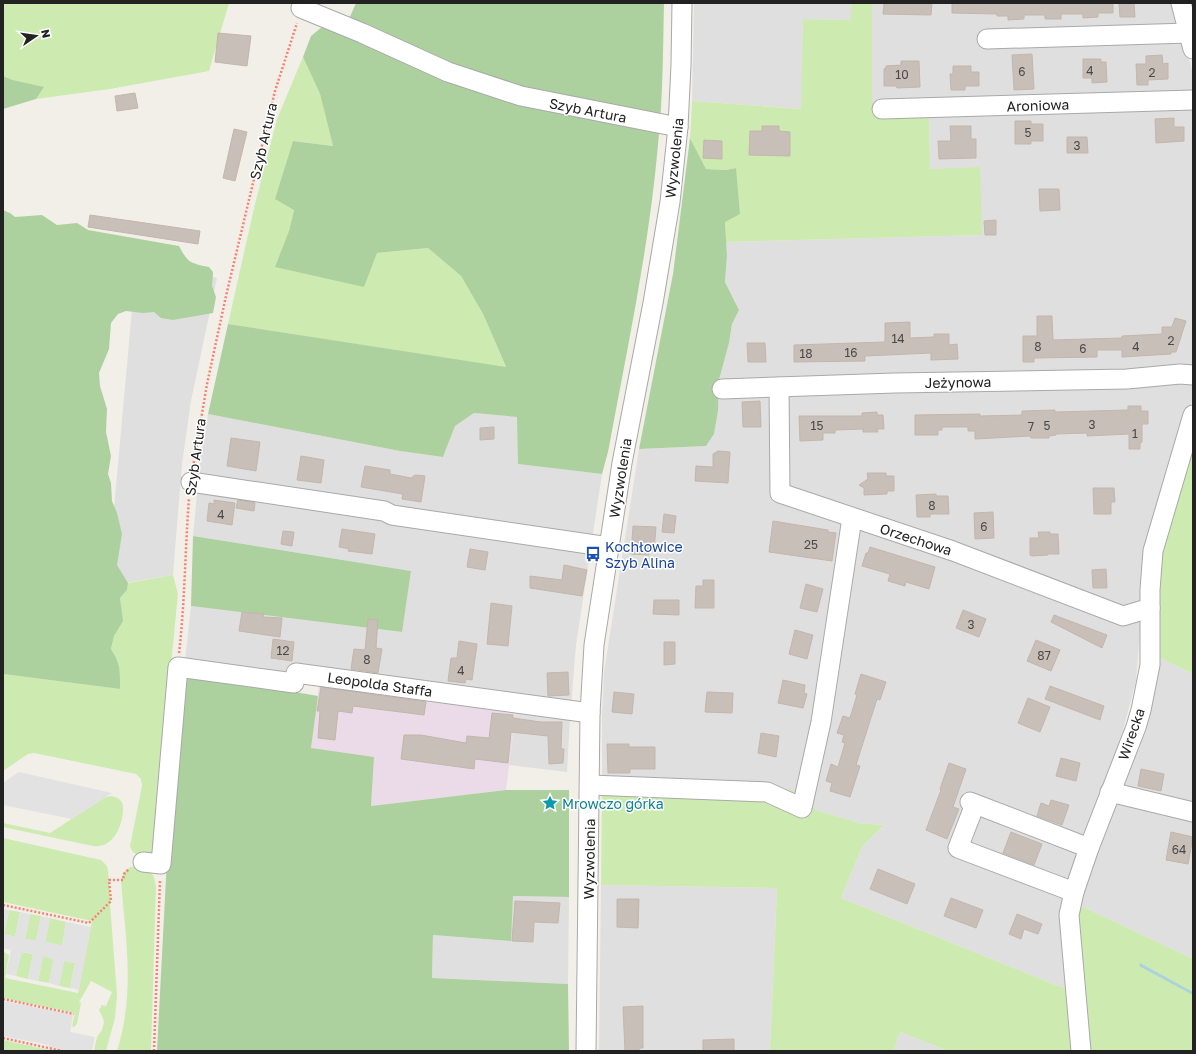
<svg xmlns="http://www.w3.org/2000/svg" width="1196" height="1054" font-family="'Golos Text',sans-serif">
  <rect width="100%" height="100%" fill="#f2efe9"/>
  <g fill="#e0dfdf">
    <polygon points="694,3 852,3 851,20 803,19 802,109 692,101"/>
    <polygon points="872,3 1175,3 1193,74 1193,397 1161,500 1145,630 1140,631 1136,680 1114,766 1081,855 1071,989 1058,986 841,898 862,847 884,825 859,823 739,788 602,782 602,716 604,672 639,449 706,446 714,434 718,411 719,380 729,343 732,324 739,310 725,282 727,256 726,242 982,235 930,169 929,101 872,102"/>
    <polygon points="137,254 217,278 191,401 182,464 173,575 107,586"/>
    <polygon points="474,413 518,417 518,464 602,474 576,645 571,706 383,680 290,664 287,673 185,661 191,606 401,632 411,571 193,536 200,462 208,414 400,451 443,457 455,426"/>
    <polygon points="1156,656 1193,674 1193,959 1079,905"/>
    <polygon points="516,711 570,718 567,772 509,765"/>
    <polygon points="601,885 777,888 770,1051 599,1051"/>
    <polygon points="513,896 569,897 568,984 432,978 433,935 510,941"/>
    <polygon points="900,1032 948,1051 893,1051"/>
  </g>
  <polygon fill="#ebdbe8" points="319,684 516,711 506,790 371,806 311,748"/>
  <g fill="#cdebb0">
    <polygon points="3,3 229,3 209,71 110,89 36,99 43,87 13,80 3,76"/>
    <polygon points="852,3 872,3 872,102 929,101 930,169 980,167 982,235 726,242 725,222 736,168 726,170 706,169 690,138 692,101 801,109 803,19 850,20"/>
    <polygon points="303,57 320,94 333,146 293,141 294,210 289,231 377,253 428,248 461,276 483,314 506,368 228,324 254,208 277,119"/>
    <polygon points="1193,436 1193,674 1156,656 1157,564"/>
    <path d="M173 575 178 594 168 695 158 847 151 855C142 856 133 857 130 846L142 786 141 779 136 774 34 753 28 754 3 771V674L120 689C120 672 121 663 111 649L114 636 122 621 120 598 127 590 128 583Z"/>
    <polygon points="602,782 802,790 815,810 859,823 884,825 862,847 841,898 1058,986 1071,989 1076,1051 948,1051 900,1032 893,1051 770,1051 777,888 601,885"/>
    <path d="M110 796C125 798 124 807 122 819 118 834 110 848 93 846L3 827V823L50 833 104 798Z"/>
    <polygon points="3,838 101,860 107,866 108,870 111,902 110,904 117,995 115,1018 106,1051 94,1051 97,1037 102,1030 104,1023 103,1018 99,1010 102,1005 106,1006 112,992 91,981 79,1002 81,1003 77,1024 74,1027 72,1026 75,1013 3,998 3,957 4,952 9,955 5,978 78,993 92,921 3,902"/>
    <path d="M135 866 150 871 154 877 156 887 151 1051H117C135 993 126 941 121 881 123 872 125 868 135 866Z"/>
    <polygon points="1079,905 1193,959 1193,1051 1088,1051 1077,931"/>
    <polygon points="9,910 20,912 15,937 4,934"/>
    <polygon points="30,914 41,916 36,941 25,939"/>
    <polygon points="50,918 66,922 62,946 45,942"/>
    <polygon points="21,952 33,954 28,979 16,976"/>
    <polygon points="43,956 54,959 49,983 38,981"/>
    <polygon points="64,961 75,963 70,988 59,986"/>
    <polygon points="3,1040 49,1050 49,1051 3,1051"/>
  </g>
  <g fill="#add19e">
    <path d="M356 3H664C663 50 663 98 658 145 649 248 627 350 608 452L602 474 518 464 517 417 474 413 455 426 443 457 400 451 208 414 228 324 506 367 483 314 461 276 428 248 377 253 364 287 275 267 289 231 294 210 275 199 293 141 333 146 320 94 303 57 311 36 323 26 339 34 349 19Z"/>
    <polygon points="3,76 13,80 44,87 36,99 3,109"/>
    <polygon points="690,138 706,169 726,170 736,168 740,214 725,222 727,256 725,282 739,310 732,324 729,343 719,380 718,411 714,434 706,446 639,449 673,274"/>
    <path d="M3 210 10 213 15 217 42 215 57 225 77 223 88 230 179 246C188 263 190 263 209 267L213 272 212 286 216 297 213 313 173 320 161 318 154 312 143 313 126 311 118 314 111 323 109 349 99 373 100 386 107 409 106 432 111 456 108 474 111 483 112 501 117 513 122 534 117 565 128 583 127 590 120 598 123 621 114 636 111 649C121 664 120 671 120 689L3 674Z"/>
    <polygon points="193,536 411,571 402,632 191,606"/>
    <polygon points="209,677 318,696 311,748 374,757 371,806 506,790 569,790 569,897 513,896 511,941 433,935 432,978 568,984 569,1051 157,1051 168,839 183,678"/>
  </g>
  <g fill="#e2e2e2">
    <polygon points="19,772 112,793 72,819 3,805 3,783"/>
    <polygon points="3,909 9,910 4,934 15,937 20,912 30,914 25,939 36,940 41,916 50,918 46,942 62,945 66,922 91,927 79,990 70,988 75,963 64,961 59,986 49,983 53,959 43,956 38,981 28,979 33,954 22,952 16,976 6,974 11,950 3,948"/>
    <polygon points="3,1001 73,1015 70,1032 95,1037 92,1051 49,1051 49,1045 3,1036"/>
  </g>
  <polygon fill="#aad3df" points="1140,963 1193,992 1193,995 1139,966"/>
  <g fill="#c7bfb8" stroke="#c4b6ab">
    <polygon points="884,3 932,3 931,15 883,14"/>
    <polygon points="952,3 1113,3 1113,13 1098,13 1098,17 1083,18 1083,14 1061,14 1061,19 1045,19 1045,15 1024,15 1024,19 1008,20 1008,16 997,16 997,14 952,13"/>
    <polygon points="1119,3 1134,3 1135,17 1120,17"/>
    <polygon points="218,33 251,36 247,66 215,62"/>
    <polygon points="1032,54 1034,89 1014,90 1012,55"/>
    <polygon points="1162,55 1163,64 1168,63 1168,79 1148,80 1148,85 1137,85 1136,64 1146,64 1146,56"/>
    <polygon points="1083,59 1101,59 1101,62 1106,62 1107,82 1092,83 1092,78 1083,78"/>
    <polygon points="901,61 919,61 920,87 897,88 896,86 884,86 884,69 886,68 886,66 901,65"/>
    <polygon points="953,66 971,66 971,72 979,72 979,86 965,86 965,90 951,90 950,74 953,74"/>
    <polygon points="135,93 138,108 117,111 115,96"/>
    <polygon points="1174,118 1174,127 1184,127 1184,141 1156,143 1155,119"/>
    <polygon points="1015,121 1031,121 1031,124 1043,124 1043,141 1031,141 1031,144 1015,144"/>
    <polygon points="762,126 779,126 779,131 790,132 790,156 749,155 750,131 762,131"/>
    <polygon points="950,126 971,126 971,139 976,139 976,158 939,159 938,141 951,141"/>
    <polygon points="234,129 247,132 235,181 223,178"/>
    <polygon points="1067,137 1087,137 1088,153 1067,153"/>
    <polygon points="704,140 722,141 722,159 703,158"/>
    <polygon points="1039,189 1059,189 1060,210 1040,211"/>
    <polygon points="90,215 200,231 198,244 88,227"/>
    <polygon points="996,220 996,235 985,235 984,221"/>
    <polygon points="1037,316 1052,316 1053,340 1122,338 1122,336 1162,334 1162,327 1172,327 1175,318 1186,321 1176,352 1171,352 1171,354 1122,357 1122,350 1097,350 1097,357 1034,358 1034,362 1023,362 1023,336 1037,336"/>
    <polygon points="910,322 910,338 934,337 934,334 949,334 949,345 957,344 958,359 931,360 931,353 865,356 865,361 794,362 794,345 885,342 885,323"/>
    <polygon points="747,343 765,343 766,362 748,362"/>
    <polygon points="760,401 761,427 743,427 742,402"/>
    <polygon points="1128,406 1141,406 1141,411 1148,411 1148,424 1142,424 1142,442 1140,443 1140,449 1129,449 1129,434 1087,436 1087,433 1056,434 1056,435 1049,436 1049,438 1031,438 1030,436 975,439 975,431 968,431 968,427 942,427 942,430 938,430 938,435 915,435 915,415 980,414 980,416 1022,415 1022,411 1055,410 1055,412 1128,410"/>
    <polygon points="877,412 877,415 883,415 884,429 877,429 878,432 863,432 863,429 835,430 835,433 823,433 823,440 800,441 799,416 862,416 862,413"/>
    <polygon points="494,427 494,439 480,440 480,428"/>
    <polygon points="231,438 260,442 256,471 227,466"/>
    <polygon points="718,451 730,452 728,483 695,481 696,466 713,467 713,454"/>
    <polygon points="301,456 324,460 321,483 297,480"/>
    <polygon points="365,466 390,470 390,474 411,478 415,475 425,476 421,502 402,499 403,494 361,487"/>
    <polygon points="867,473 886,473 886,476 894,476 894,491 887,491 887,494 864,495 864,488 859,485 868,479"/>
    <polygon points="1093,488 1114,488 1115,502 1111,502 1111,514 1094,514"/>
    <polygon points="936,494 936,496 948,496 949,514 930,514 930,517 917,517 916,495"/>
    <polygon points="214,500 235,503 232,525 207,521 209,503 214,504"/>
    <polygon points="238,500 255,503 254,511 236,508"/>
    <polygon points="993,512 994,538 975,539 974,513"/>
    <polygon points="664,514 676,516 674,533 662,532"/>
    <polygon points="773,521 828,530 828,532 836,533 832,561 769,552"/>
    <polygon points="633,526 656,527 654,551 649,551 649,555 631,554"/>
    <polygon points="342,529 375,534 372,554 348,551 349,549 339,547"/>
    <polygon points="283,531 294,532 292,546 281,544"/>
    <polygon points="1038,532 1050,532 1050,534 1058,534 1059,554 1048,554 1048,555 1032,556 1030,555 1030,538 1039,538"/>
    <polygon points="870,547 935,567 929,589 906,582 905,586 888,581 890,574 862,566 866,553 868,553"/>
    <polygon points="470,549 488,552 485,570 467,567"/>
    <polygon points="564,565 587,570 582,596 530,588 530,576 562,580"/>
    <polygon points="1106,569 1107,588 1093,588 1092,570"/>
    <polygon points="703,580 714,580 714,608 695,608 696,586 703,586"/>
    <polygon points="806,584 823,589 817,612 800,608"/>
    <polygon points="654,600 679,600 679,615 653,614"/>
    <polygon points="491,603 512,606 508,646 487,644"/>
    <polygon points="963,610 986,619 979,637 956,628"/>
    <polygon points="242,612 264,614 263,617 282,618 280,637 239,631"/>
    <polygon points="1054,615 1107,635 1102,648 1051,622"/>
    <polygon points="368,619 378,620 376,648 382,649 378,673 351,669 354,649 365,650"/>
    <polygon points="795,630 813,635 807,659 789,654"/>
    <polygon points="273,639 294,642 292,661 271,658"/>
    <polygon points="1036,640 1060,650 1051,671 1027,661"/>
    <polygon points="459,641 477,644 472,680 466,679 465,683 448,681 451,658 457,658"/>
    <polygon points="664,642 675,642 675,664 664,665"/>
    <polygon points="568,672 569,695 548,696 547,673"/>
    <polygon points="861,674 886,682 880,700 877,699 856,765 860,766 850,797 830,791 832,783 826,781 831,764 838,767 845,743 842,742 844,735 837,733 843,716 850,718 857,695 855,694"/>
    <polygon points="783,680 805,685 804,693 807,694 803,708 778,703"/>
    <polygon points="1050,686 1104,706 1100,720 1045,699"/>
    <polygon points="321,687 426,702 424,715 353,706 352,713 338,711 335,740 318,738 320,711 317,711"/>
    <polygon points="614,692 634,694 632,714 612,712"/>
    <polygon points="707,692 733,693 732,713 705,712"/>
    <polygon points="1028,698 1050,707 1040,732 1018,723"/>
    <polygon points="492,713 513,715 513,718 541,722 562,722 561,749 564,749 563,763 549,764 548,736 511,732 508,763 475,759 474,769 401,759 404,735 421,735 466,743 467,736 489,738"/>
    <polygon points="761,733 779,736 776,757 758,753"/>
    <polygon points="607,744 629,744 629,747 655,747 655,769 630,769 630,773 608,773"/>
    <polygon points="1061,758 1080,763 1076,781 1056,776"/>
    <polygon points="949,763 966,769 953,807 959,809 947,839 926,830 941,790 940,789"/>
    <polygon points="1141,769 1164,774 1161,791 1138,786"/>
    <polygon points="1051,800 1069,805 1062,825 1037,816 1041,803 1049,806"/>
    <polygon points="1011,832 1042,844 1034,865 1003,853"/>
    <polygon points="1171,832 1193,837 1188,864 1166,860"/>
    <polygon points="878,869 915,884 907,904 870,889"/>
    <polygon points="951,898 983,910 976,928 944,916"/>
    <polygon points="617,899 639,899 638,928 617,927"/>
    <polygon points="515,901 560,903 558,923 534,922 533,942 512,941"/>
    <polygon points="1017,914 1042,924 1038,934 1024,929 1021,939 1009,934"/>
    <polygon points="643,1006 643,1048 639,1048 639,1051 625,1051 623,1007"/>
    <polygon points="734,1039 734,1051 703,1051 703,1040"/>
  </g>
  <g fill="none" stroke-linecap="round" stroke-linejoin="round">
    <defs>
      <g id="minor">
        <polyline points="1181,3 1193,49"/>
        <polyline points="301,8 362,33 448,72 521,96 678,127"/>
        <polyline points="987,39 1189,33"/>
        <polyline points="882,109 1193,100"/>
        <polyline points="779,387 780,493 953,551 1123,616 1150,608"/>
        <polyline points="722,389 895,383 1127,379 1180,374 1193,375"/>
        <polyline points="191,482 384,511 392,515 609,547"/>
        <polyline points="590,785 767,792 802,808 821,722 852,518"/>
        <polyline points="1110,792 1193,812"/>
        <polyline points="970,802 1089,848"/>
        <polyline points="972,812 958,848 1074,892"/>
        <polyline points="143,862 161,864 178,667 294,683 296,673 590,713"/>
        <polyline points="586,1051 590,713 594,645 622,463 653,303 670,202 678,127 681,65 682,3"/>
        <polyline points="1081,1051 1069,915 1074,892 1089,848 1136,727 1141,710 1150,665 1150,590 1153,551 1193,415"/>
      </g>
    </defs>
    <use href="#minor" stroke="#a9a9a9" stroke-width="21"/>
    <g stroke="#fa8072" stroke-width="2.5" stroke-dasharray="2 2" stroke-linecap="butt">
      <polyline points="193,467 207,384 226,296 275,91 297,23"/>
      <path d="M179 653C185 601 185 550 189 498"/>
      <polyline points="3,905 89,923 111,901 109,880 123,880 124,874 129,869"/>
      <polyline points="3,999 74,1014"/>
      <polyline points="3,1038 62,1051"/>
      <polyline points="154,1051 160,880"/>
    </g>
    <use href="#minor" stroke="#fff" stroke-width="19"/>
  </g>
  <defs>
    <symbol id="bus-bare" viewBox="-9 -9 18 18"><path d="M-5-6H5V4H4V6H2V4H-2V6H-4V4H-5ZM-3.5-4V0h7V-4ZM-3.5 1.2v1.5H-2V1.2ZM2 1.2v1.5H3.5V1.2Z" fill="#1a4fb4" stroke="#fff" stroke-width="2.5" paint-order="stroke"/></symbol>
    <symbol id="sight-bare" viewBox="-9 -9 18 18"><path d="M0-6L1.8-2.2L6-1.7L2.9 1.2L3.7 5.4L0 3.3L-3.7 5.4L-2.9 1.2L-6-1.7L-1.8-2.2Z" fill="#0f9aa8" stroke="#fff" stroke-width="2.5" paint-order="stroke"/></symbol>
  </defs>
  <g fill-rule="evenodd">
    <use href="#bus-bare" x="582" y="543" width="22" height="22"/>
    <use href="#sight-bare" x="539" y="792" width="22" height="22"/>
  </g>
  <g text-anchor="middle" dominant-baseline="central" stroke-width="3" stroke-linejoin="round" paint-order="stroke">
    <g font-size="12" fill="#4b4948">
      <text x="1090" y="70">4</text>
      <text x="1022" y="71">6</text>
      <text x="1152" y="72">2</text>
      <text x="902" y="74">10</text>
      <text x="1028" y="132">5</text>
      <text x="1077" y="145">3</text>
      <text x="898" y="338">14</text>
      <text x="1171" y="340">2</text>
      <text x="1038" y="346">8</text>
      <text x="1136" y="346">4</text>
      <text x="1083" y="348">6</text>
      <text x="851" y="352">16</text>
      <text x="806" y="353">18</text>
      <text x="1092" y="424">3</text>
      <text x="817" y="425">15</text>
      <text x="1047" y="425">5</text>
      <text x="1031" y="426">7</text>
      <text x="1135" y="433">1</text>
      <text x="932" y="505">8</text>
      <text x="221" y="514">4</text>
      <text x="984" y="526">6</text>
      <text x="811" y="544">25</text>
      <text x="971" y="624">3</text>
      <text x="283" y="650">12</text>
      <text x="1044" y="655">87</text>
      <text x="367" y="659">8</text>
      <text x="461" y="670">4</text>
      <text x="1179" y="849">64</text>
    </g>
    <g font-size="14" fill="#222" stroke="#fff">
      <text transform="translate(1038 105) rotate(-2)">Aroniowa</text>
      <text transform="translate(588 110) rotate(11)">Szyb Artura</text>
      <text transform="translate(263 141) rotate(-77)">Szyb Artura</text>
      <text transform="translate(674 158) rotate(-84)">Wyzwolenia</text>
      <text transform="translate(958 382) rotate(-1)">Jeżynowa</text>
      <text transform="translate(195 457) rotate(-82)">Szyb Artura</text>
      <text transform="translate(620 478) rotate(-81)">Wyzwolenia</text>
      <text transform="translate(916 539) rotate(18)">Orzechowa</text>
      <text transform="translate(380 684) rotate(8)">Leopolda Staffa</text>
      <text transform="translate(1131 734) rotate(-71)">Wirecka</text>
      <text transform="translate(589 859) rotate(-89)">Wyzwolenia</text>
    </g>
    <g font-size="14" fill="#164399" stroke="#fff" text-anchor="start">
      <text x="605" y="546">Kochłowice<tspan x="605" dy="16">Szyb Alina</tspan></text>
    </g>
    <g font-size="14" fill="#0d838f" stroke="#fff" text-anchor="start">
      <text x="562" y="803">Mrowczo górka</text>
    </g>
  </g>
  <rect width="1196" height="1054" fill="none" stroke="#222222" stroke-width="8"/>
  <g transform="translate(36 36) rotate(77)" stroke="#ffffff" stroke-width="3" paint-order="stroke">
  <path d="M0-3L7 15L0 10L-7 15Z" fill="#222222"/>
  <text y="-6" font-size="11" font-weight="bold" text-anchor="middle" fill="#222222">N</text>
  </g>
</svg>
